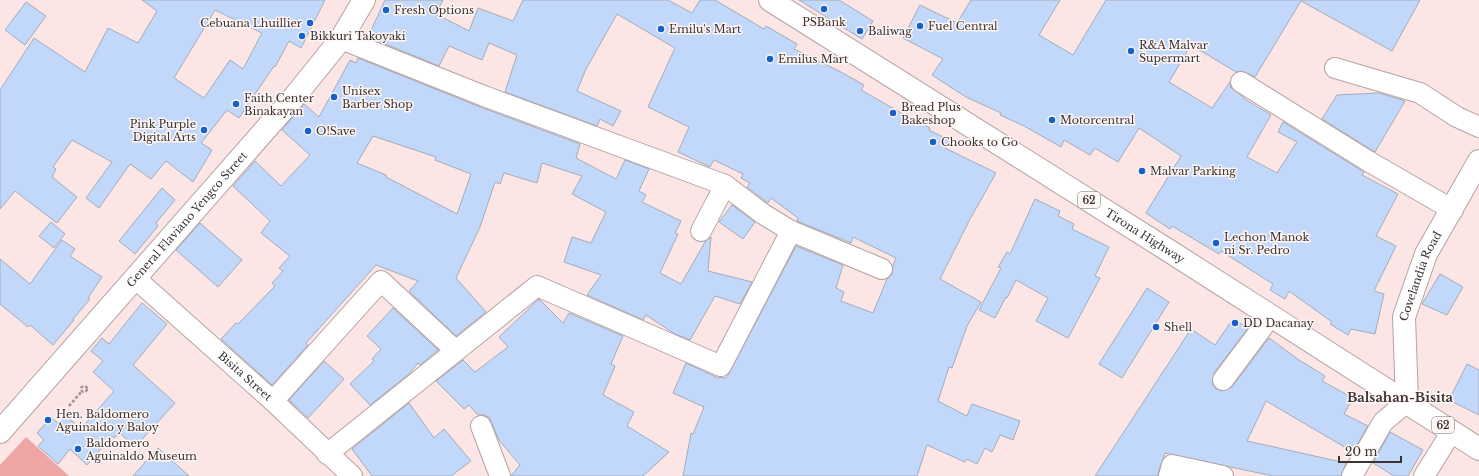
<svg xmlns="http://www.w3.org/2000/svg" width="1479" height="476" font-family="'Libre Baskerville',serif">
  <rect width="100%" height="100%" fill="#fbe5e5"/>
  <polygon fill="#f0a5a5" points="26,437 69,476 0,476 0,465"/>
  <g fill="#c2d8fa" stroke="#a2acba" fill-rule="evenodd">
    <path d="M142 0H325L301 48 289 41 275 67 274 66 239 118 227 110 201 143 212 150 193 182 166 161 151 179 130 164 99 208 86 198 112 162 72 140 53 167 56 169 52 177 77 197 57 223 15 191 0 209V90L34 38 85 72 108 28 138 43 157 11ZM215 10 262 33 243 69 230 60 204 98 174 78Z"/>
    <polygon points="385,0 443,0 436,14 469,31 478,8 513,21 523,0 668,0 692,13 700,0 715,0 764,29 766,26 797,44 794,49 841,72 864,85 861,90 910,118 910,117 930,128 929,130 949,140 945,148 996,173 970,219 940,279 981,302 967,326 952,368 949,367 938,401 967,416 972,404 1020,421 1013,440 1000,435 992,452 985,448 977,464 967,459 965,462 927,445 917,476 683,476 691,433 693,434 704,407 673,393 686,363 716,377 725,378 728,375 796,246 843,265 836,288 844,292 841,301 873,313 887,279 892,274 893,265 896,258 853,237 851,243 797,221 798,218 771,198 768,203 747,187 750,183 741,178 743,174 714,160 710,167 678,152 689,127 648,107 675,48 617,14 586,69 577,91 621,111 613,126 600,119 597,126 505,92 517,55 489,43 482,60 449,46 439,66 368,37"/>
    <polygon points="799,0 839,0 873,21 862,39"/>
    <polygon points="971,0 1060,0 1039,35 1073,55 1106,0 1420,0 1392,51 1301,1 1255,77 1242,71 1236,72 1191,45 1169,82 1212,108 1230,82 1231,88 1244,97 1243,98 1271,115 1247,157 1277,173 1297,142 1278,132 1283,122 1364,172 1362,175 1398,194 1376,236 1396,246 1374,291 1384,294 1375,334 1351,329 1348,335 1330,324 1332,322 1289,291 1285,299 1270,290 1273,284 1221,251 1219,254 1172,226 1170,229 1146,213 1181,156 1139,128 1118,162 1095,148 1090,155 1064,140 1061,147 1024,126 1000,115 1001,113 966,97 932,75 943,59 903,38 920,5 957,23"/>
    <polygon points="26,2 46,16 25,45 5,30"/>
    <path d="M358 58 480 107 580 144 576 158 616 179 625 160 649 169 639 191 646 195 642 202 681 221 675 233 678 234 660 273 681 284 705 242 711 237 708 271 752 282 740 304 715 296 690 340 675 334 646 315 643 320 587 295 601 275 564 262 572 237 591 243 606 212 572 194 582 176 542 163 537 183 504 173 500 184 495 182 480 227 456 278 486 312 456 336 409 291 418 281 376 265 306 343 308 345 272 385 221 339 236 323 238 324 275 286 272 283 283 271 279 268 290 256 261 233 270 221 233 186 255 161 281 186 310 155 282 130 304 104 319 117 350 60 356 63ZM373 136 436 157 435 160 471 174 457 214 386 177V175L357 163Z"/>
    <polygon points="1379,93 1405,101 1375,152 1322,119 1337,95"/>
    <polygon points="162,188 175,200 156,223 158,226 135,254 119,241"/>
    <polygon points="1035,199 1060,211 1058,216 1074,224 1072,229 1109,247 1095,276 1100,278 1068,338 1036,321 1048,298 1016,280 1007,298 1006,297 995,318 979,310 1001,268 998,267 1007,252 1010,254"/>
    <polygon points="732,205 755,222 743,239 719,222"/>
    <polygon points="51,222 65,234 54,248 39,236"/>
    <polygon points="200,223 242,260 218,287 176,250"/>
    <polygon points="62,240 75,249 70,256 102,277 88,298 90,299 73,319 74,320 53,345 30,325 28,327 0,304 0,259 30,284"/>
    <polygon points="1440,274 1463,287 1447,315 1422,304"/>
    <polygon points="1147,288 1169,302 1122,378 1099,364"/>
    <polygon points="539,299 563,323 569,313 623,336 611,364 615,366 603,395 634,412 627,426 669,452 643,476 511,476 520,465 499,440 489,417 483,415 478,415 469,405 464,409 436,381 463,360 475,372 508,347 499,337"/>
    <polygon points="142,303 167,324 133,365 175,403 135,447 120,433 114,438 112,436 87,465 70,449 58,464 38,446 44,440 37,433 51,417 59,424 66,416 81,429 114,391 93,372 103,361 91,351 102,338 109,344"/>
    <polygon points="393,308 438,350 420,365 418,363 408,375 370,405 350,384 374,361 372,359 381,349 367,336"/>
    <polygon points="1233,319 1248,328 1214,373 1212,384 1216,389 1222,391 1232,387 1269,338 1299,360 1325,376 1322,381 1353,398 1344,414 1368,426 1353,452 1266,401 1247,441 1346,463 1341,476 1273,476 1165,453 1157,476 1095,476 1191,329 1215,345"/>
    <polygon points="324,361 344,379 308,418 289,400"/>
    <polygon points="1467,364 1479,370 1479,415 1449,400"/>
    <polygon points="409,403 434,438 444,429 471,461 451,476 372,476 352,449"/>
    <polygon points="1390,432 1423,450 1408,476 1394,476 1373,463"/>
    <polygon points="158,448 189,476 133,476"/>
  </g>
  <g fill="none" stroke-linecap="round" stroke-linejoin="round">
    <defs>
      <g id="minor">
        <polyline points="341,39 484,96 725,185 763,214 791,231 882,269"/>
        <polyline points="1335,68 1420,93 1457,117 1479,127"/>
        <polyline points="1241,82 1368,161 1453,210"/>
        <polyline points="701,231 725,185"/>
        <path id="s1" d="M136 279 273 401 352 476"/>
        <polyline points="1223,380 1271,316"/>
        <polyline points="273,401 381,281 456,351"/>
        <polyline points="481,426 500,476"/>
        <polyline points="327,454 537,286 721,366 791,231"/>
        <polyline points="1169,476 1172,465 1223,476"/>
        <polyline points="1352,476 1383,422 1407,402"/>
        <polyline points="1424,476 1452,431"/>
      </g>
      <g id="major">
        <path id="s2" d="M770 0 1163 247 1479 449"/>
        <path id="s3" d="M1407 402 1404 317 1426 254 1479 161"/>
        <path id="s4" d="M0 432 295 96 341 39 364 0"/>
      </g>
    </defs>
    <use href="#minor" stroke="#b7a2a2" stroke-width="22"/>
    <use href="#major" stroke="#b7a2a2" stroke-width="24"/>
    <g stroke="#a29292" stroke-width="2.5" stroke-dasharray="3 2" stroke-linecap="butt">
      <circle cx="84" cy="389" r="3"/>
      <polyline points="69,406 82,391"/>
    </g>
    <use href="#minor" stroke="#fff" stroke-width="20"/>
    <use href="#major" stroke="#fff" stroke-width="22"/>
  </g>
  <g fill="#1461cb" stroke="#fff6f6" stroke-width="1.5">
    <circle cx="824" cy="9" r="4"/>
    <circle cx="386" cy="10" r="4"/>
    <circle cx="310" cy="23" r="4"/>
    <circle cx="920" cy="26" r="4"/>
    <circle cx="661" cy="29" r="4"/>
    <circle cx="860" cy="31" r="4"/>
    <circle cx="302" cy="36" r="4"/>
    <circle cx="1131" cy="51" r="4"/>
    <circle cx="770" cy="59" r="4"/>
    <circle cx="334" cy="97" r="4"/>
    <circle cx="236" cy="104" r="4"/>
    <circle cx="893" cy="113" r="4"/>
    <circle cx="1052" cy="120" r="4"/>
    <circle cx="204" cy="130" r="4"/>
    <circle cx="308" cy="131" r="4"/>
    <circle cx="933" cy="142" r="4"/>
    <circle cx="1142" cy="171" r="4"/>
    <circle cx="1216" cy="243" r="4"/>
    <circle cx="1235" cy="323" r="4"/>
    <circle cx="1156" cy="327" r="4"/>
    <circle cx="48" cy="420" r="4"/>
    <circle cx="78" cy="449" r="4"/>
  </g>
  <g text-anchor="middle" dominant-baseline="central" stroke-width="3" stroke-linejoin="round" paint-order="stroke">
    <g fill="#fff6f6" stroke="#766d6d" stroke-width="1">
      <rect x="1078" y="192" width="22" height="16" rx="3"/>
      <rect x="1432" y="417" width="22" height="16" rx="3"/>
    </g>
    <g font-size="10" font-weight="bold" fill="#3b3232">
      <text x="1089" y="200">62</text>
      <text x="1443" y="425">62</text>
    </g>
    <g font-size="11" fill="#3b3232" stroke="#fff6f6" text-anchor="start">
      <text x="394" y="10">Fresh Options</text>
      <text x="824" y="22" text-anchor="middle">PSBank</text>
      <text x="302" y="23" text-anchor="end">Cebuana Lhuillier</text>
      <text x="928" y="26">Fuel Central</text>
      <text x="669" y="29">Emilu's Mart</text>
      <text x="868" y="31">Baliwag</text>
      <text x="310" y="36">Bikkuri Takoyaki</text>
      <text x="1139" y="45">R&amp;A Malvar<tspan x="1139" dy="13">Supermart</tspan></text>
      <text x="778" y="59">Emilus Mart</text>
      <text x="342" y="91">Unisex<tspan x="342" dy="13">Barber Shop</tspan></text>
      <text x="244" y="98">Faith Center<tspan x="244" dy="13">Binakayan</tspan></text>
      <text x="901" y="107">Bread Plus<tspan x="901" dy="13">Bakeshop</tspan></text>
      <text x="1060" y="120">Motorcentral</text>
      <text x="196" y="124" text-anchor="end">Pink Purple<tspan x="196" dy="13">Digital Arts</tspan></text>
      <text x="316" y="131">O!Save</text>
      <text x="941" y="142">Chooks to Go</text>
      <text x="1150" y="171">Malvar Parking</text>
      <text x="1224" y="237">Lechon Manok<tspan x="1224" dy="13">ni Sr. Pedro</tspan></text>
      <text x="1243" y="323">DD Dacanay</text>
      <text x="1164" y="327">Shell</text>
      <text x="56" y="414">Hen. Baldomero<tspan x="56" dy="13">Aguinaldo y Baloy</tspan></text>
      <text x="86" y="443">Baldomero<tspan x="86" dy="13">Aguinaldo Museum</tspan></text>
    </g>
    <g font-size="11" fill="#3b3232" stroke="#fff6f6">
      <text stroke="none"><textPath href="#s4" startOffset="283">General Flaviano Yengco Street</textPath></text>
      <text stroke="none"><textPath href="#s2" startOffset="443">Tirona Highway</textPath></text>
      <text stroke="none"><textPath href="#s3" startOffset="129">Covelandia Road</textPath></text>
      <text stroke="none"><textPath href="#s1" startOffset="146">Bisita Street</textPath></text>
    </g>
    <g font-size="13" font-weight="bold" fill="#3b3232" stroke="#fff6f6">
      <text x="1400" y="397">Balsahan-Bisita</text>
    </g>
  </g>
  <path d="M1339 456v6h62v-6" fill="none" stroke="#3b3232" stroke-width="2"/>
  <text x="1345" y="456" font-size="12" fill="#3b3232" stroke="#fff6f6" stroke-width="3" paint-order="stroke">20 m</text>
</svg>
